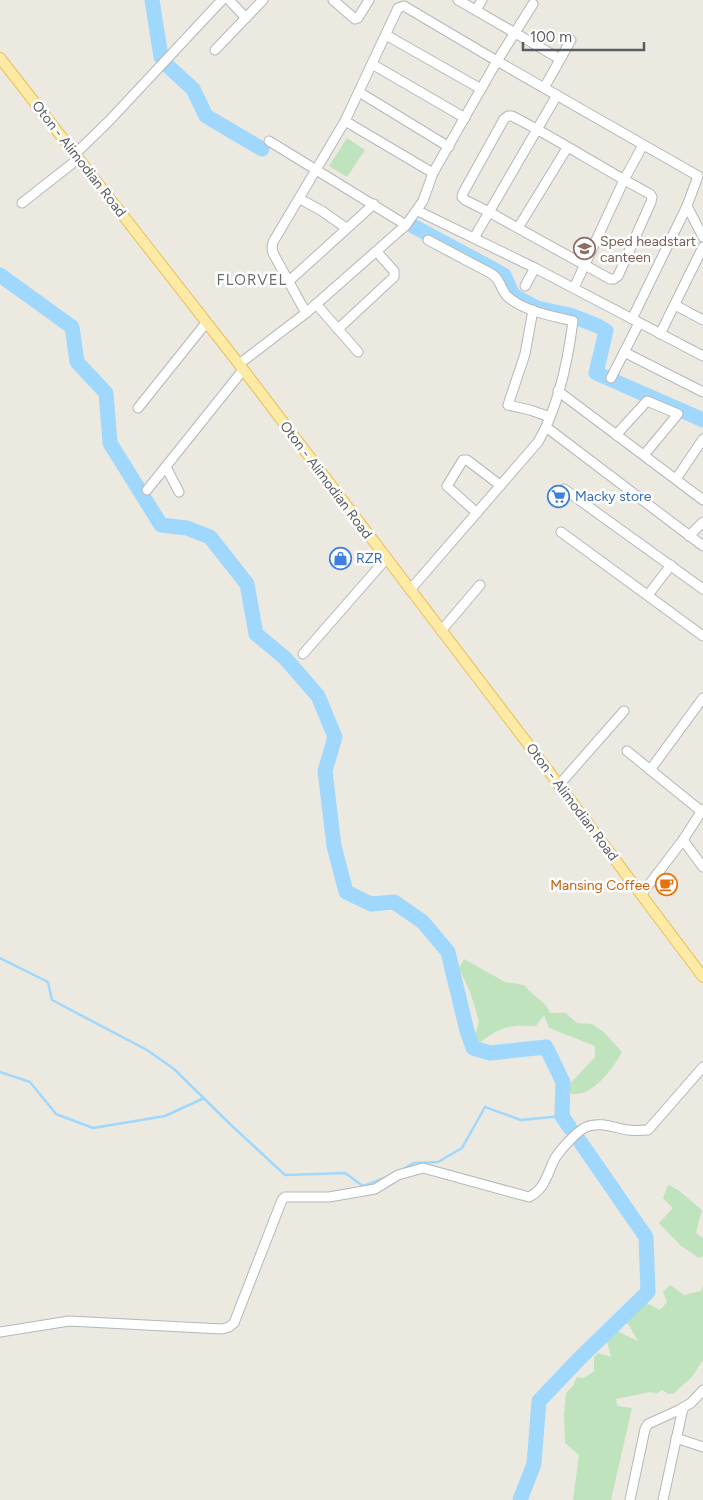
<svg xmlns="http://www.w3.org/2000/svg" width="703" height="1500" font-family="Figtree,sans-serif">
  <rect width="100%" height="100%" fill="#ece9e1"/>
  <g fill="#bfe4bd">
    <polygon points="347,138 365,150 347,177 329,166"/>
    <path d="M464 959 505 982 524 985C532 996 546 1001 550 1013H566L577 1023 592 1024 604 1032 622 1052C614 1067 599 1087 583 1093 580 1094 574 1094 571 1094L566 1088 595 1057V1046L549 1028 544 1015 536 1026C507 1025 501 1026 478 1044L474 1040 479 1021 470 992 459 968Z"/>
    <polygon points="668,1185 678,1190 702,1210 696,1233 703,1238 703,1256 699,1258 681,1246 659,1223 673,1208 663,1198"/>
    <polygon points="670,1285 684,1295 701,1291 703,1285 703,1360 692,1377 673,1394 669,1394 662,1390 657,1393 650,1392 616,1399 618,1406 632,1408 611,1500 573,1500 579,1455 565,1443 564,1414 566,1393 573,1386 577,1377 584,1378 594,1371 594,1357 598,1353 611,1357 607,1342 617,1331 638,1341 621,1312 637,1298 660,1310 667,1302 663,1292"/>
  </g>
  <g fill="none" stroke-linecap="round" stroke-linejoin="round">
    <g stroke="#a0d8fd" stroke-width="2.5">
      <polyline points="0,958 48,982 52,1000 147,1050 174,1069 231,1125 285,1175 345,1173 363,1186 385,1178"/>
      <polyline points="0,1072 30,1082 56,1114 93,1128 165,1116 204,1098"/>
      <polyline points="401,1170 414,1163 438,1162 462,1148 485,1107 521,1120 562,1116"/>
    </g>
    <g stroke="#a0d8fd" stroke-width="15">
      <polyline points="152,0 161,57"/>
      <polyline points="169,67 193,89 206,116 262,149"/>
      <polyline points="413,226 504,275 513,295 537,308 570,315 598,326 606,331 596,373 703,420"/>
      <polyline points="0,275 72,327 77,362 106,393 110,443 161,525 187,528 210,537 247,584 256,634 285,658 318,696 335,737 325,771 334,846 346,892 371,904 394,902 423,922 448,952 467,1031 473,1048 490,1053 546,1047 563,1082 562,1116 570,1128"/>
      <polyline points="520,1500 534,1464 539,1401 579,1359 648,1292 646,1237 579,1140"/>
    </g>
    <defs>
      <g id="minor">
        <polyline points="229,0 246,18"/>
        <polyline points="333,0 355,19 358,18 369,0"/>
        <polyline points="458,0 560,59"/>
        <polyline points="476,10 482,0"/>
        <polyline points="386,35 481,89"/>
        <polyline points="215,50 263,0"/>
        <polyline points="372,64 465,118"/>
        <polyline points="544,88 571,40"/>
        <polyline points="359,92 449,147"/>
        <path d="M508 116H512C559 140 603 169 650 194L652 197 651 202 618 276 614 279H610L489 212 465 200 462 197 463 193 504 119Z"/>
        <polyline points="345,121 433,173"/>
        <polyline points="269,141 406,225"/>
        <polyline points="75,154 109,121 222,0"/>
        <polyline points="300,199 322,211 346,228"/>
        <polyline points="22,203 78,159"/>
        <polyline points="687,206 703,237"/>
        <polyline points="418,211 535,268 703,356"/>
        <polyline points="518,228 567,148"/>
        <polyline points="474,238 557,95"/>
        <polyline points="289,281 374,204"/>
        <polyline points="525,286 535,268"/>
        <polyline points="574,288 624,180 643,145"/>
        <polyline points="316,304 358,352"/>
        <polyline points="675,305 703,320"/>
        <polyline points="533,310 525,354 508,405 530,410 550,417"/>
        <polyline points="306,313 273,253 272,248 273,242 345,121 398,8 404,6 497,61 698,176 687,206 632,319"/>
        <polyline points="338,329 394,277 394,271 377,252"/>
        <polyline points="660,334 703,247"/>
        <polyline points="624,352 703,392"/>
        <polyline points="239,364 306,313 406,225 423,201 433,173 497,61 533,4"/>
        <polyline points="611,378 639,323"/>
        <polyline points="558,391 703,500"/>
        <polyline points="138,408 206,323"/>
        <polyline points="546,427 703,546"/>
        <polyline points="616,435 647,401 678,414 644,455"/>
        <polyline points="166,467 179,492"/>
        <polyline points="676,479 703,439"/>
        <polyline points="564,489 703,589"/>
        <polyline points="147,490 243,370"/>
        <polyline points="477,513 447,486 463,460 467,460 500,485"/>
        <polyline points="561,532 703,636"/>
        <polyline points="689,536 703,522"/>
        <path d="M410 590 538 442C558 408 568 360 573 321 553 316 522 311 507 296 500 289 502 281 492 274L428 240"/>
        <polyline points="648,595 671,565"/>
        <polyline points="441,631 480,585"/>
        <polyline points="303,654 386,559"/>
        <polyline points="627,751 701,811"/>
        <polyline points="650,770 703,698"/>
        <polyline points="559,785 624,711"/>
        <polyline points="683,840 703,867"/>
        <polyline points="641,895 683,840 703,809"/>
        <path d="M0 1332 69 1321 222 1329 229 1327 234 1323 282 1200 285 1197H329L375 1189 398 1175 423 1168 529 1197C545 1189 547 1175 554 1160 559 1151 577 1131 586 1127 599 1121 615 1128 628 1130 634 1131 641 1130 648 1130L703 1067"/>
        <polyline points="676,1438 703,1447"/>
        <polyline points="630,1500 645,1429 648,1424 679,1410 691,1403 703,1390"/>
        <polyline points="663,1500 683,1408"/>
      </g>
      <polyline id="major" points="0,58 239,364 550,773 703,977"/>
    </defs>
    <use href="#minor" stroke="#b4b7bb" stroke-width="11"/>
    <use href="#major" stroke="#edbe59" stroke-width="12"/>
    <use href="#minor" stroke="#fff" stroke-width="9"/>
    <use href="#major" stroke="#fdeba5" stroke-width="10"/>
  </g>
  <defs>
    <symbol id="school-ring" viewBox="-11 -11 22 22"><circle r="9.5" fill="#fff" stroke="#8d6e63" stroke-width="1.5"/><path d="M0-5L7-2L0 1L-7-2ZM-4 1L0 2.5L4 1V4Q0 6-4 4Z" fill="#8d6e63"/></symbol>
    <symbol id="supermarket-ring" viewBox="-11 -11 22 22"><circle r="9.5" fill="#fff" stroke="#3f7fe0" stroke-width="1.5"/><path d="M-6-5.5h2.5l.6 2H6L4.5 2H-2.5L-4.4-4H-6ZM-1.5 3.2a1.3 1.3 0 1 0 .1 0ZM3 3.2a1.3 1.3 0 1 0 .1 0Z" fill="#3f7fe0"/></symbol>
    <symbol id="shop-ring" viewBox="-11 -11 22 22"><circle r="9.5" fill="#fff" stroke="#3f7fe0" stroke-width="1.5"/><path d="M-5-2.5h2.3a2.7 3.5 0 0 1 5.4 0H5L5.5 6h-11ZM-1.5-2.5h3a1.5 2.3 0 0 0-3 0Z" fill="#3f7fe0"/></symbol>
    <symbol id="cafe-ring" viewBox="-11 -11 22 22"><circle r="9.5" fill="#fff" stroke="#e8710a" stroke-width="1.5"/><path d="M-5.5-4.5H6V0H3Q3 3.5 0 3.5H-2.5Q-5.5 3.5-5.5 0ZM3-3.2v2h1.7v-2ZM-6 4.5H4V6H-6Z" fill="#e8710a"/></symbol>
  </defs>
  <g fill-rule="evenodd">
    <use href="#school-ring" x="572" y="236" width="25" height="25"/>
    <use href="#supermarket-ring" x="546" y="484" width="25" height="25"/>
    <use href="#shop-ring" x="328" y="546" width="25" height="25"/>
    <use href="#cafe-ring" x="654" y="872" width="25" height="25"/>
  </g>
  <g text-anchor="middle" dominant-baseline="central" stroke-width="5" stroke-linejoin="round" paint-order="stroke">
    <g font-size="14" fill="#595d61" stroke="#fff">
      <text transform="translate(79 159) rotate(52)">Oton - Alimodian Road</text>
      <text transform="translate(326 480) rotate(53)">Oton - Alimodian Road</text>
      <text transform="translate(572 802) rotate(53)">Oton - Alimodian Road</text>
    </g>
    <g font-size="14" fill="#785e54" stroke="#fff" text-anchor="start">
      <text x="600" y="241">Sped headstart<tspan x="600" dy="16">canteen</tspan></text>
    </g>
    <g font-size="14" fill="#366cbe" stroke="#fff" text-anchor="start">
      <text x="575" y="496">Macky store</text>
      <text x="356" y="558">RZR</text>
    </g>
    <g font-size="14" fill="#c56008" stroke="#fff" text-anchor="end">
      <text x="650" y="885">Mansing Coffee</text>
    </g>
    <g font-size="15" letter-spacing="1" fill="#6a6f73" stroke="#fff">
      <text x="252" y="280">FLORVEL</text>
    </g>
  </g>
  <path d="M523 42v8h121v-8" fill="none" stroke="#595d61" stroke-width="2.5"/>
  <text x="530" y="42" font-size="15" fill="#595d61" stroke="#ffffff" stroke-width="4" paint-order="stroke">100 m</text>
</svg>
